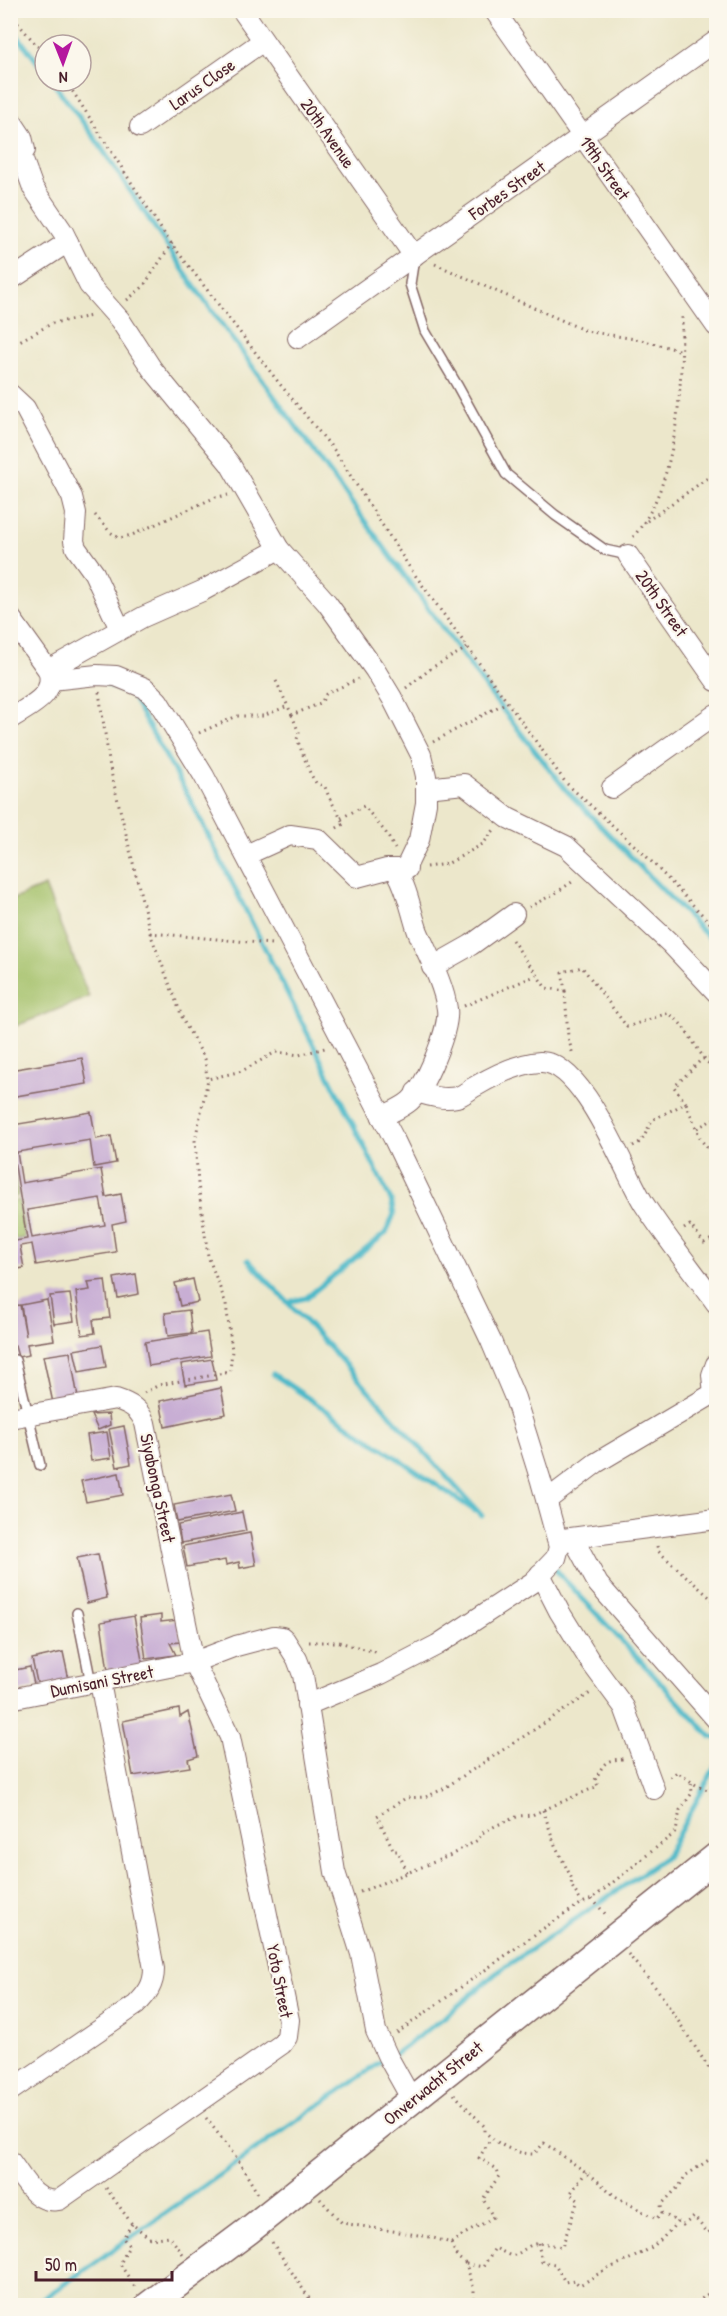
<svg xmlns="http://www.w3.org/2000/svg" width="727" height="2316" font-family="'Patrick Hand',sans-serif">
  <rect width="100%" height="100%" fill="#fbf7ec"/>
  <filter id="ink" filterUnits="userSpaceOnUse"><feTurbulence type="fractalNoise" baseFrequency=".0167" numOctaves="2"/><feDisplacementMap in="SourceGraphic" scale="12" xChannelSelector="R" yChannelSelector="G"/><feConvolveMatrix kernelMatrix="1 2 1 2 8 2 1 2 1" color-interpolation-filters="sRGB"/></filter>
  <filter id="wash" filterUnits="userSpaceOnUse"><feTurbulence type="fractalNoise" baseFrequency=".008" numOctaves="4" result="noise"/><feDisplacementMap in="SourceGraphic" scale="24" xChannelSelector="R" yChannelSelector="G"/><feGaussianBlur stdDeviation="1.35" result="paint"/><feColorMatrix in="noise" values="0 0 0 0 0 0 0 0 0 0 0 0 0 0 0 0 0 1.4 0 .05"/><feComposite in="paint" operator="in"/></filter>
  <g filter="url(#wash)">
    <rect width="100%" height="100%" fill="#ece7cb"/>
    <g fill="#a3c068" stroke="#76704a" stroke-width="1.5">
      <polygon points="45,886 89,997 11,1028 11,900"/>
      <polygon points="10,1155 18,1196 11,1198 10,1198"/>
      <polygon points="19,1200 25,1238 11,1240 11,1202"/>
    </g>
    <g fill="none" stroke-linecap="round" stroke-linejoin="round">
      <g stroke="#4db9c9" stroke-width="5">
        <polyline points="10,26 45,72"/>
        <polyline points="52,81 94,137 194,286 495,700 566,790 716,945"/>
        <polyline points="106,684 131,695 190,799 391,1200 394,1214 386,1233 306,1298 292,1301 289,1304"/>
        <polyline points="248,1260 323,1340 482,1516"/>
        <polyline points="273,1374 475,1511"/>
        <polyline points="553,1567 711,1737 716,1738"/>
        <polyline points="394,2055 451,2012 495,1974 666,1857 716,1765"/>
        <polyline points="33,2306 382,2061"/>
      </g>
    </g>
    <g id="blocks">
      <g fill="#c8aed4" fill-rule="evenodd">
        <polygon points="82,1058 87,1084 10,1097 10,1070"/>
        <path d="M91 1112 96 1139 111 1136 116 1163 94 1167 90 1140 17 1152 22 1183 101 1169 106 1197 121 1194 126 1221 112 1224 116 1252 36 1265 32 1244 20 1246 24 1268 10 1270V1242L27 1239 13 1154H10V1118L13 1125ZM100 1198 105 1225 32 1238 27 1210Z"/>
        <polygon points="136,1274 139,1294 118,1298 114,1278"/>
        <polygon points="193,1279 198,1302 180,1306 175,1283"/>
        <polygon points="105,1280 110,1318 93,1320 95,1333 82,1335 76,1292 90,1290 88,1282"/>
        <polygon points="70,1294 74,1321 54,1324 50,1296"/>
        <polygon points="47,1300 54,1340 27,1344 29,1355 18,1357 15,1346 10,1347 10,1306 20,1305 26,1336 21,1305"/>
        <polygon points="189,1310 192,1333 168,1336 165,1313"/>
        <polygon points="207,1332 211,1356 149,1366 145,1342"/>
        <polygon points="102,1345 106,1367 79,1372 74,1350"/>
        <polygon points="70,1352 78,1398 53,1403 43,1356"/>
        <polygon points="212,1359 216,1380 185,1385 181,1364"/>
        <polygon points="221,1388 226,1414 165,1427 160,1401"/>
        <polygon points="109,1414 110,1425 98,1430 91,1415"/>
        <polygon points="124,1426 131,1464 117,1467 109,1429"/>
        <polygon points="107,1432 111,1458 91,1461 87,1435"/>
        <polygon points="119,1473 123,1495 86,1502 81,1481"/>
        <polygon points="231,1494 235,1511 177,1522 174,1505"/>
        <polygon points="242,1512 246,1531 181,1543 178,1525"/>
        <polygon points="250,1533 256,1565 240,1568 239,1562 226,1565 225,1560 187,1567 183,1546"/>
        <polygon points="98,1554 107,1598 87,1603 77,1558"/>
        <polygon points="161,1615 161,1622 178,1620 181,1642 170,1643 176,1655 146,1659 140,1618"/>
        <polygon points="134,1616 143,1666 108,1671 101,1622"/>
        <polygon points="63,1652 69,1680 38,1687 32,1659"/>
        <polygon points="30,1667 35,1688 10,1693 10,1671"/>
        <polygon points="179,1709 180,1717 188,1712 198,1756 188,1759 190,1767 133,1776 123,1721"/>
      </g>
    </g>
  </g>
  <g filter="url(#ink)">
    <use href="#blocks" fill-opacity="0" stroke="#836563" stroke-width="1.5"/>
    <g fill="none" stroke-linecap="round" stroke-linejoin="round">
      <defs>
        <g id="lane">
          <polyline points="414,258 410,284 425,331 457,385 506,474 555,515 605,550 628,555"/>
          <polyline points="15,1360 40,1465"/>
          <polyline points="77,1613 91,1683"/>
        </g>
        <g id="street">
          <polyline points="242,10 414,256"/>
          <polyline points="494,10 716,326"/>
          <path d="M10 119 22 137 25 150 21 155 33 188 63 232 89 285 120 320 152 369 230 464 279 549 327 603 375 670 392 698 421 755 426 776V803L419 840 407 865 397 872C408 890 411 912 418 932 428 955 444 985 447 1009 450 1029 425 1087 410 1101 402 1108 391 1112 382 1117"/>
          <polyline points="140,127 263,41"/>
          <polyline points="10,280 68,242"/>
          <polyline points="298,338 716,41"/>
          <polyline points="10,394 25,408 72,497 76,513 74,541 76,548 94,573 120,629"/>
          <polyline points="628,555 716,681"/>
          <path d="M10 617 48 670C57 696 29 706 10 719"/>
          <polyline points="48,670 143,617 202,591 279,549"/>
          <polyline points="51,680 97,675 116,676 145,688 158,701 204,776 394,1139 491,1341 515,1398 541,1481 559,1547 556,1558 533,1582 437,1645 381,1674 307,1705"/>
          <polyline points="426,788 464,784 508,818 566,846 671,944 716,992"/>
          <polyline points="612,788 716,714"/>
          <polyline points="246,855 290,835 318,839 357,877 387,869 407,869"/>
          <polyline points="432,967 471,945 514,914"/>
          <path d="M416 1092C430 1096 443 1100 457 1097 464 1095 470 1089 476 1086 495 1075 519 1063 540 1062 584 1060 624 1173 644 1204 667 1239 692 1270 716 1303"/>
          <polyline points="714,1394 712,1375 716,1364"/>
          <path d="M10 1418 116 1399C131 1404 139 1409 145 1423L194 1662 230 1737 289 2020 287 2037 282 2044 59 2200C34 2204 24 2179 10 2161"/>
          <polyline points="547,1500 596,1463 716,1392"/>
          <polyline points="573,1538 598,1584 716,1719"/>
          <polyline points="563,1539 716,1519"/>
          <polyline points="540,1574 559,1611 590,1661 624,1707 654,1789"/>
          <polyline points="10,1699 194,1662 236,1646 274,1636 282,1637 285,1640 297,1659 303,1675 335,1872 361,1954 376,2031 388,2057 412,2100"/>
          <path d="M10 2091 136 2005C147 1994 154 1985 154 1969L100 1682"/>
        </g>
        <polyline id="secondary" points="148,2306 248,2231 716,1857"/>
      </defs>
      <use href="#lane" stroke="#836563" stroke-width="12"/>
      <use href="#street" stroke="#836563" stroke-width="22"/>
      <use href="#secondary" stroke="#836563" stroke-width="30"/>
      <g stroke="#836563" stroke-width="3" stroke-dasharray="1.5 4.5" stroke-linecap="butt">
        <polyline points="10,14 45,55"/>
        <polyline points="66,81 167,238 279,383 334,450 410,568 566,783 646,856 716,929"/>
        <polyline points="435,264 586,331 641,340 682,351"/>
        <polyline points="127,300 143,287 172,243"/>
        <polyline points="10,346 53,323 92,316"/>
        <polyline points="95,515 110,532 119,538 132,535 216,497 228,495"/>
        <polyline points="647,521 716,472"/>
        <path d="M633 537C679 484 682 385 682 317L685 315"/>
        <polyline points="276,681 292,715 321,703 326,694 358,679"/>
        <polyline points="406,688 433,667 467,648"/>
        <polyline points="99,692 110,768 150,933 184,1022 205,1059 207,1079"/>
        <polyline points="292,715 299,733 297,739 310,773 316,783 325,787 329,797 344,824 335,829"/>
        <polyline points="199,733 237,716 263,716 288,706"/>
        <polyline points="433,742 507,702"/>
        <polyline points="341,818 364,806 386,833 395,849"/>
        <polyline points="426,867 447,864 483,844 494,830"/>
        <polyline points="529,907 554,894 575,880"/>
        <polyline points="150,933 271,944"/>
        <path d="M512 940 546 988 565 991 562 972 582 967 627 1027 668 1013C689 1026 695 1052 715 1070L716 1080"/>
        <polyline points="565,991 568,1037 573,1055"/>
        <polyline points="464,1006 537,975"/>
        <polyline points="686,1103 674,1087 702,1059 716,1057"/>
        <polyline points="697,1128 716,1118"/>
        <polyline points="633,1146 642,1141 652,1120 686,1103 701,1140 716,1159"/>
        <polyline points="684,1229 690,1225 704,1243 714,1238 716,1241"/>
        <polyline points="144,1393 159,1385 230,1372 232,1350 226,1304 208,1256 198,1184 195,1140 208,1079 242,1071 276,1052 299,1055 325,1048"/>
        <polyline points="657,1546 658,1551 716,1603"/>
        <polyline points="309,1642 339,1642 379,1653"/>
        <polyline points="670,1777 677,1772 699,1787 708,1790 716,1781"/>
        <polyline points="543,1810 555,1845 572,1879 571,1885 582,1903"/>
        <polyline points="407,1872 398,1851 394,1851 377,1816 406,1798 426,1797 443,1789 592,1692"/>
        <path d="M360 1892 449 1856 478 1840 482 1833 497 1825 519 1816 532 1815 598 1786 595 1780C604 1764 603 1760 623 1759"/>
        <polyline points="592,1899 608,1917"/>
        <polyline points="628,1954 660,1993 716,2079"/>
        <polyline points="397,2033 541,1930 582,1903 592,1899 676,1832 680,1810 692,1793 691,1780"/>
        <path d="M454 2094 485 2127V2132C499 2145 515 2154 534 2154L544 2143 593 2177 615 2196 656 2219 662 2213 683 2225 694 2217 708 2233 716 2227"/>
        <polyline points="206,2118 236,2157 258,2194"/>
        <polyline points="106,2188 132,2224 151,2239 169,2236 183,2254"/>
        <polyline points="320,2199 342,2223 430,2237 451,2243 457,2257 466,2264 474,2289 474,2306"/>
        <polyline points="662,2213 661,2205 680,2185 685,2176 716,2155"/>
        <polyline points="132,2224 123,2238 129,2246 120,2264 136,2289"/>
        <polyline points="272,2242 314,2306"/>
        <path d="M451 2243C464 2233 479 2227 493 2217L483 2199 499 2176 497 2169 479 2158 491 2138"/>
        <path d="M538 2243 542 2262 555 2264 565 2282 574 2280 579 2285C587 2282 592 2277 600 2273 634 2255 650 2256 677 2222"/>
        <path d="M466 2264 483 2267 495 2248 511 2256C519 2254 521 2251 528 2247 537 2240 552 2245 562 2247L578 2200 570 2194 586 2172"/>
        <polyline points="692,2306 716,2288"/>
      </g>
      <use href="#lane" stroke="#fff" stroke-width="9"/>
      <use href="#street" stroke="#fff" stroke-width="20"/>
      <use href="#secondary" stroke="#fff" stroke-width="27"/>
    </g>
  </g>
  <g text-anchor="middle" dominant-baseline="central" stroke-width="4.5" stroke-linejoin="round" paint-order="stroke">
    <g font-size="18" fill="#4a1f2b" stroke="#fbf7ec">
      <text transform="translate(202 84) rotate(-35)">Larus Close</text>
      <text transform="translate(328 133) rotate(55)">20th Avenue</text>
      <text transform="translate(605 168) rotate(55)">19th Street</text>
      <text transform="translate(507 190) rotate(-35)">Forbes Street</text>
      <text transform="translate(662 603) rotate(55)">20th Street</text>
      <text transform="translate(158 1488) rotate(78)">Siyabonga Street</text>
      <text transform="translate(102 1681) rotate(-11)">Dumisani Street</text>
      <text transform="translate(280 1981) rotate(79)">Yoto Street</text>
      <text transform="translate(433 2083) rotate(-39)">Onverwacht Street</text>
    </g>
  </g>
  <rect width="727" height="2316" fill="none" stroke="#fbf7ec" stroke-width="36"/>
  <g transform="translate(63 63) rotate(179)"><circle r="28" fill="#fbf7ec" stroke="#b4a19f" stroke-width="1.5"/>
  <path d="M0-4.5L10 22L0 15L-10 22Z" fill="#b5179e"/>
  <text y="-9" font-size="16" font-weight="bold" text-anchor="middle" fill="#4a1f2b">N</text>
  </g>
  <path d="M36 2271v9h136v-9" fill="none" stroke="#4a1f2b" stroke-width="3"/>
  <text x="45" y="2271" font-size="18" fill="#4a1f2b" stroke="#fbf7ec" stroke-width="4.5" paint-order="stroke">50 m</text>
</svg>
